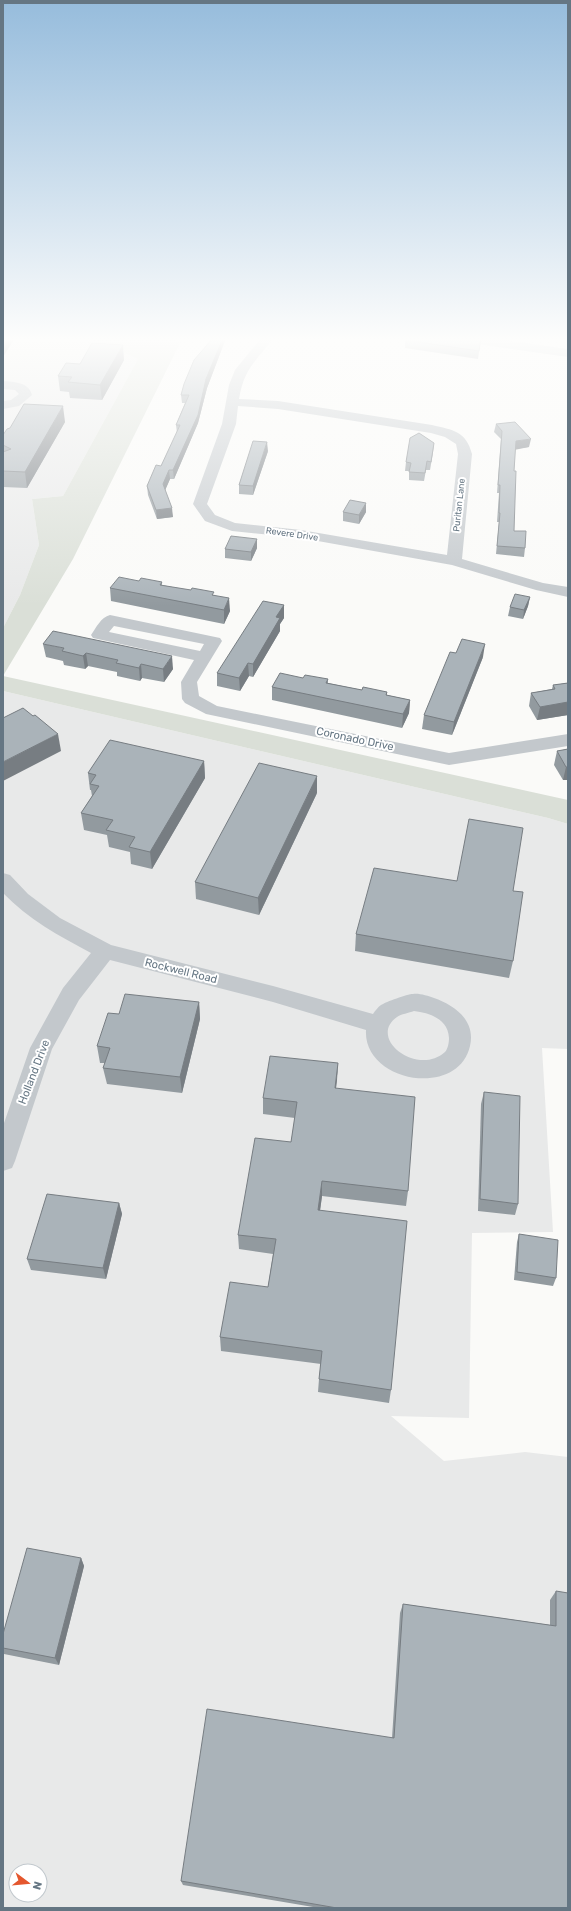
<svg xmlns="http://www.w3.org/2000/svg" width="571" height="1911" font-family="Rubik,sans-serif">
  <rect width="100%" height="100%" fill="#fafaf8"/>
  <g fill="#e8e9e9" fill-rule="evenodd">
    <polygon points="3,338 82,338 96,341 138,359 63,496 32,499 39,545 20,595 3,628"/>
    <path d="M3 691 548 818 568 824V1049L542 1048 553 1232 472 1233 469 1418 391 1416 444 1461 525 1452 568 1457V1908H3ZM16 1871H40V1895H16Z"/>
  </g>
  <polygon fill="#dadfd7" points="82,338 166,338 181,341 73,559 3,676 568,800 568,824 548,818 3,691 3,628 20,595 39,545 32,499 63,496 138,359 96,341"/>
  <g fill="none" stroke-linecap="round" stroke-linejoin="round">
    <g fill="#c3c8cc" fill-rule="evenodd">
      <path d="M261 338H273C256 362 244 368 239 399L278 401 432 425C453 430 466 431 472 454L462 559 543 583 568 587V597L536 590 452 565 301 538 232 531 205 521 193 504 222 424 229 385 235 370ZM238 406 278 409 431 433 445 437 456 444 458 454 447 555 301 530 235 523 215 515 207 504 236 424Z"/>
      <polygon points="457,338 490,338 568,349 568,357 463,342"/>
      <path d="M3 381C14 382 29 382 32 395L19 406 3 409V401L11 400 19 394 15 390 3 389Z"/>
      <path d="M110 615 220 638 222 641 197 682 199 696 217 706 449 753 568 734V746L449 765 206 714 185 703 182 699 181 682 194 660 93 638 91 635C96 628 101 617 110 615ZM114 626 204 644 200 651 109 632Z"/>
      <path d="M3 873 10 875 28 894 60 918 111 945 273 986 373 1014C375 1011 378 1007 381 1005 386 1002 407 994 413 994 419 993 428 996 434 998 454 1005 476 1020 470 1046 458 1099 363 1082 366 1030L273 1002 110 960 79 1000 52 1049 15 1161 12 1168 3 1171V1126L30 1048 63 988 91 953C59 936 28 919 3 893ZM414 1011C430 1013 448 1019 449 1038 449 1042 448 1049 445 1052 417 1077 367 1038 397 1017 401 1014 409 1013 414 1011Z"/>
    </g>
  </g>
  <g fill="#929a9f">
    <polygon points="213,338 226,338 207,388 198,423 174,479 170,479 165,490 173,517 157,519 148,495 147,486 161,466 177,433 176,425 185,403 182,403 181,395"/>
    <polygon points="481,338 478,359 405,348 405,340"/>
    <polygon points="124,360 102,400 70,398 69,392 60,391 58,376 80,364"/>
    <polygon points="65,422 27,488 3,487 3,435"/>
    <polygon points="496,424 529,447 515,449 514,471 514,531 525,548 524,557 496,554 499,522 497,522 499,493 497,493 501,439 494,432"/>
    <polygon points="434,443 430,470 426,470 424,481 409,480 409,471 405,471 406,462"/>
    <polygon points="268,451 253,495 239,494 239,485"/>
    <polygon points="343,512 366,512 359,524 343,521"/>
    <polygon points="257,539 257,548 251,561 225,558 225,549"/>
    <polygon points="139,581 162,582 162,585 214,595 230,611 224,624 111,601 110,588"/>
    <polygon points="530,597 528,606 523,619 508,616 510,607"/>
    <polygon points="284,605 284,618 280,624 280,631 253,677 249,676 240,691 217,686 217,673"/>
    <polygon points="43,644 173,669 164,682 142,678 140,681 117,676 117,672 88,666 85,669 64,665 63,661 46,657"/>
    <polygon points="483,657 452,735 422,729 424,715"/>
    <polygon points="303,678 328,679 328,683 362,690 387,692 387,695 410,700 409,713 402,728 272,700 272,687"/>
    <polygon points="568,683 568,715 537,720 529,706 531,693 552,689 553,685"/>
    <polygon points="568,749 568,780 563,780 554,765 557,751"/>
    <polygon points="204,761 205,778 152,869 131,864 130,852 109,847 107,835 84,830 81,813 92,796 91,790 90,790 88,773"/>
    <polygon points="317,793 259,915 196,899 195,882"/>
    <polygon points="513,891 513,961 509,978 355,951 356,934"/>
    <polygon points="199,1002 200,1019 182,1093 107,1084 103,1068 105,1063 100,1063 97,1046 119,1014"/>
    <polygon points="338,1063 336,1088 408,1191 406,1206 322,1196 320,1210 391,1390 389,1403 318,1392 319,1379 321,1364 221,1351 220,1337 268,1287 273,1254 239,1249 238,1235 291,1142 295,1118 263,1114 263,1098"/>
    <polygon points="484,1092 518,1204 515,1215 478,1211 481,1104"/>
    <polygon points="119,1203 122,1214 106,1279 31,1270 27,1259"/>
    <polygon points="519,1234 556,1278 553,1286 514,1280 517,1242"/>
    <polygon points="81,1558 84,1566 59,1665 4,1654 3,1652 3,1634"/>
    <polygon points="556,1591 568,1908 319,1908 183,1885 181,1881 392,1738 400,1613 403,1604 550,1625 550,1600"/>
  </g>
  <g fill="#777d82">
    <polygon points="3,338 15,338 3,357"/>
    <polygon points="223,338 226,338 207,388 198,423 174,479 173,470 206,379"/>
    <polygon points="123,345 124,360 102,400 100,385"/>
    <polygon points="63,406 65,422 27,488 25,472"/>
    <polygon points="531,439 529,447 514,450 516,441"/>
    <polygon points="267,442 268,451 253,495 253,486"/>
    <polygon points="434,443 433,452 430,470 431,462"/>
    <polygon points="169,470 170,479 164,493 163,484"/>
    <polygon points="366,503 366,512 359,524 359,515"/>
    <polygon points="172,508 173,517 157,519 156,510"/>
    <polygon points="257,539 257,548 251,561 251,552"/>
    <polygon points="530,597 528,606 523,619 524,610"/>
    <polygon points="229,598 230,611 224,624 224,610"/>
    <polygon points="284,605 284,618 280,624 280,631 253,677 253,664 276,617"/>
    <polygon points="485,644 483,657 452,735 454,722"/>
    <polygon points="86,653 88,666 85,669 83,656"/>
    <polygon points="172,656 173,669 164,682 163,669"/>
    <polygon points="248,663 249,676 240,691 239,678"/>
    <polygon points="141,664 142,678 140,681 139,668"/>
    <polygon points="410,700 409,713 402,728 403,714"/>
    <polygon points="568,702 568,715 537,720 540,707"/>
    <polygon points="58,734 61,751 3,781 3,762"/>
    <polygon points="204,761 205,778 152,869 150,852"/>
    <polygon points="566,767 568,767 568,780 563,780"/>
    <polygon points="317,776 317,793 259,915 258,898"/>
    <polygon points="199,1002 200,1019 182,1093 180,1077"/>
    <polygon points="338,1063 337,1080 334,1104 335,1088"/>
    <polygon points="322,1181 322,1196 318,1225 318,1210"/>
    <polygon points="119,1203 122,1214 106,1279 103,1268"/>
    <polygon points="81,1558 84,1566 59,1665 55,1658"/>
  </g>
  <g fill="#aab3b9" stroke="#777d82">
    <polygon points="213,338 223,338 206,379 198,415 173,470 169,470 163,484 172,508 156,510 147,486 156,465 161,466 180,425 176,425 189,395 181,395 184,384 194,360"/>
    <polygon points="406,338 481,338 479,351 405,340"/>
    <polygon points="92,343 123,345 100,385 68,382 72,377 58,376 66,363 80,364"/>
    <polygon points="24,404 63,406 25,472 3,471 3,452 11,449 3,445 3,435 7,429 10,428"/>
    <polygon points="515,422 531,439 516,441 514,471 516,471 514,531 526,531 525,548 497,546 500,513 499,513 500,485 498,485 502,431 496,424"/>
    <polygon points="419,433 434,443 431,462 427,461 425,473 409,472 411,463 406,462 410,438"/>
    <polygon points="253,441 267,442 253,486 239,485"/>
    <polygon points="350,500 366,503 359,515 343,512"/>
    <polygon points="231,536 257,539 251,552 225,549"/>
    <polygon points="119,577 139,581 141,578 162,582 160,585 191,590 192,588 214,592 212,595 229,598 224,610 110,588"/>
    <polygon points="515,594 530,597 524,610 510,607"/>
    <polygon points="263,601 284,605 276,617 280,618 253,664 248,663 239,678 217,673"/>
    <polygon points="53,631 172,656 163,669 141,664 139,668 116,663 118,660 86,653 83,656 62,651 64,648 43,644"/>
    <polygon points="462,639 485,644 454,722 424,715 450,652 456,653"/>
    <polygon points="280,673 303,678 305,675 328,679 326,683 362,690 363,687 387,692 386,695 410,700 403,714 272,687"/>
    <polygon points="568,683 568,702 540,707 531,693 555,689 553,685"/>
    <polygon points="23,708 33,716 35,715 58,734 3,762 3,718"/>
    <polygon points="110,740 204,761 150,852 129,847 135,837 106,830 113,820 81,813 99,786 90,784 96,775 88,773"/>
    <polygon points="568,749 568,767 566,767 557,751"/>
    <polygon points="259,763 317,776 258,898 195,882"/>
    <polygon points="469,819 523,828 513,891 523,892 513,961 356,934 374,868 457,881"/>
    <polygon points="125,994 199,1002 180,1077 103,1068 110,1048 97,1046 108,1013 119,1014"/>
    <polygon points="270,1056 338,1063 335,1088 415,1097 408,1191 322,1181 318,1210 407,1221 391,1390 319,1379 322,1351 220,1337 230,1282 268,1287 276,1239 238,1235 255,1138 291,1142 297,1102 263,1098"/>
    <polygon points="484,1092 520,1096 518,1204 480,1199"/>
    <polygon points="47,1194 119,1203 103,1268 27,1259"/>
    <polygon points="519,1234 558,1240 556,1278 517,1272"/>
    <polygon points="27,1548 81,1558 55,1658 3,1648 3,1634"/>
    <polygon points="556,1591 568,1593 568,1908 337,1908 181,1881 207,1709 394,1738 403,1604 556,1626"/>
  </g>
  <linearGradient id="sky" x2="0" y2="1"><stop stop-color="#96bcdc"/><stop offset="0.56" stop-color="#fdfdfc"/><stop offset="1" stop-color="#fdfdfc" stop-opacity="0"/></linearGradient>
  <rect width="571" height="606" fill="url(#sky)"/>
  <g text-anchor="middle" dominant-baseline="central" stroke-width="4" stroke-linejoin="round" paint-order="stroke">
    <g font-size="9" fill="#657683" stroke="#fff">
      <text transform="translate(459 505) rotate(-84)">Puritan Lane</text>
      <text transform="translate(292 534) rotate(8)">Revere Drive</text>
    </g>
    <g font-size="11" fill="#657683" stroke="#fff">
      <text transform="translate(355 739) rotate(12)">Coronado Drive</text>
      <text transform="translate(181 971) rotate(14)">Rockwell Road</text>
      <text transform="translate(34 1072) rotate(-69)">Holland Drive</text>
    </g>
  </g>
  <rect width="571" height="1911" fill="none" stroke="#657683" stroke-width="8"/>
  <g transform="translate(28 1883) rotate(106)"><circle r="19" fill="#ffffff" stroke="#c1c8cd"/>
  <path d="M0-3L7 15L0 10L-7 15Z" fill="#e4572e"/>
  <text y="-6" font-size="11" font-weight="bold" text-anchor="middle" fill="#657683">N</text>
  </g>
</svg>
